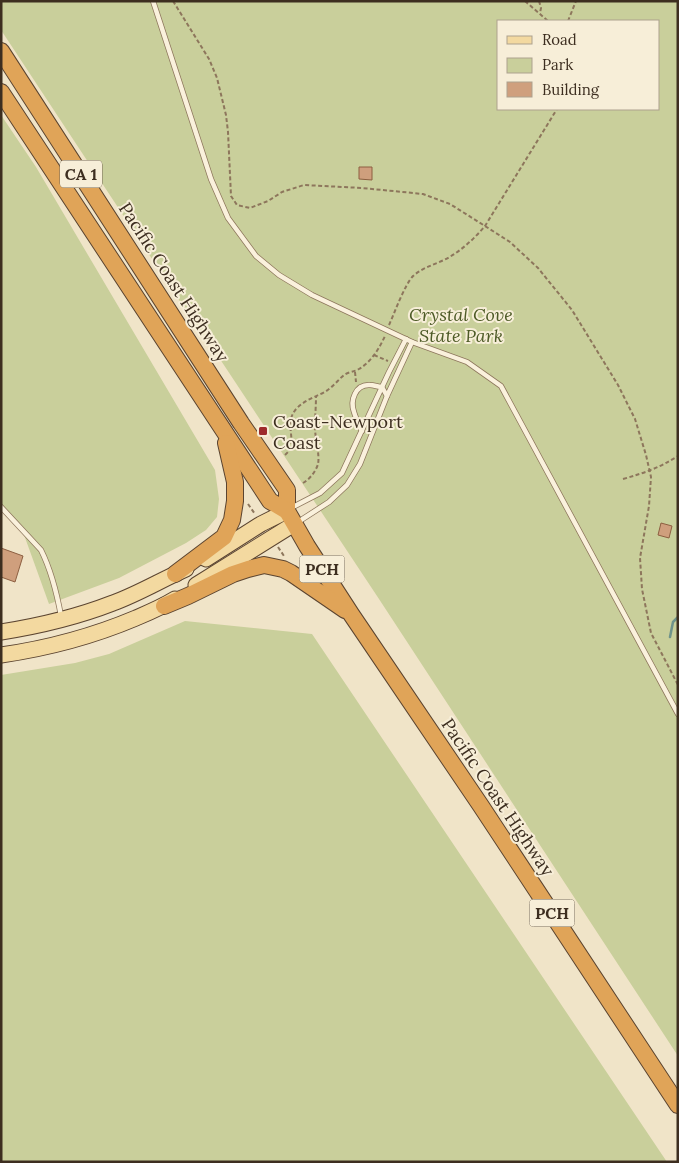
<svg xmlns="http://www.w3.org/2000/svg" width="679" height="1163" font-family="Lora,serif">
  <rect width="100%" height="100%" fill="#f0e4c8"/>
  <g fill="#c9cf9b" fill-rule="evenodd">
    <path d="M1 1H678V1056L379 599 212 347 185 309 1 30ZM498 21H658V109H498Z"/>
    <polygon points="1,115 36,167 215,470 219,499 217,517 206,530 186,543 119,578 49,604 23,532 1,505"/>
    <polygon points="185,621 312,634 667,1162 1,1162 1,675 75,663 109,654"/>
  </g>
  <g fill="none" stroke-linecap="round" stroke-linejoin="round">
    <polyline stroke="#6f938a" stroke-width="2.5" points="670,637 673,622 678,617"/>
  </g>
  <g fill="#cf9f7d" stroke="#8d5f41">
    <polygon points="359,167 372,167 372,180 359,179"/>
    <polygon points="661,523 672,526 669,538 658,535"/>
    <polygon points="1,548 23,556 15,582 1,577"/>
  </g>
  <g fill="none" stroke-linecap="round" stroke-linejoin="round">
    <defs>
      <g id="lane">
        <polyline points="153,1 211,179 228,218 256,256 279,275 312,295 412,342 467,362 501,386 678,714"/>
        <path d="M362 431C359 425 356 419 354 412 350 401 355 384 370 385 374 385 378 387 382 387L387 396"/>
        <path d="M1 507 41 550C51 570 57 594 61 616"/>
        <polyline points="291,508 320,493 342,473 389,372 406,339"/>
        <polyline points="298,522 329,502 347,485 360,464 387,396 412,342"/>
      </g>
      <g id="primary">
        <polyline points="206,559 261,524 287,511"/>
        <polyline points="196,585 294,524"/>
        <path d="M1 632C39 626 77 617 113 603 138 594 161 580 186 569"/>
        <path d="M1 655C50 648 91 637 136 618 150 612 162 607 175 599"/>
      </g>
      <g id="highway">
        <polyline points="1,51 241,423 287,490 287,511 307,546 351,614 481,806 678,1105"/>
        <polyline points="1,92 270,501 287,511"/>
        <polyline points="175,574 224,537 232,520 235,501 235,482 226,443"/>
        <polyline points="164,606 188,596 233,574 248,569 264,565 283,569 291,573 345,610"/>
      </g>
    </defs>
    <use href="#lane" stroke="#8d765c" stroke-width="6"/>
    <use href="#primary" stroke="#5b4430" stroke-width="17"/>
    <use href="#highway" stroke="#5b4430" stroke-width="18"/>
    <g stroke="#8d765c" stroke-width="2" stroke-dasharray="4 2.5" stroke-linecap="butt">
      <polyline points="173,1 209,59 217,78 226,115 228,132 231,196 237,205 250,208 268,201 282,192 304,185 362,188 423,194 450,204 485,226 510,242 538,268 572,310 618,385 635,419 646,455 651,477 649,506 640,558 642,589 651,633 678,685"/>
      <polyline points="525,1 548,21"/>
      <polyline points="539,1 541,8 540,13"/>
      <polyline points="568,21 576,1"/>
      <path d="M389 325C395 312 404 286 413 276 422 268 433 265 444 260 460 252 474 239 485 226L557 109"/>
      <polyline points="374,355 388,361"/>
      <polyline points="355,372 356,382"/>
      <path d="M285 455C287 453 289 451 290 449 295 435 284 422 297 408 304 401 314 397 323 393 332 388 337 381 344 375 348 372 354 372 359 369 371 362 379 349 385 336"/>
      <path d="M623 479C644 473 659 468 678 456"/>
      <path d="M303 483C310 479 316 471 318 464 320 455 315 438 315 428 315 417 316 406 316 396"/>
      <polyline points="248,504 255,514"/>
      <polyline points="278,547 284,556"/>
    </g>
    <use href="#lane" stroke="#faf1dc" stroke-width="4.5"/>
    <use href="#primary" stroke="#f3d9a0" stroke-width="15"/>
    <use href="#highway" stroke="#e0a458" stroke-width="16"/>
  </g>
  <rect fill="#9e2a2b" stroke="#f7eed8" stroke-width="2" x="258" y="426" width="10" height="10" rx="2.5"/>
  <g text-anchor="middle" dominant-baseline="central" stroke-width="4" stroke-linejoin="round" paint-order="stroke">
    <g fill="#f7eed8" stroke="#756857" stroke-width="1">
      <rect x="60" y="160.5" width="42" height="27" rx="4"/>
      <rect x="299.5" y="555.5" width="45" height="27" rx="4"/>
      <rect x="529.5" y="899.5" width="45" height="27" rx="4"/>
    </g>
    <g font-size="16" font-weight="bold" fill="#3d2e20">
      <text x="81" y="174">CA 1</text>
      <text x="322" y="569">PCH</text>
      <text x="552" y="913">PCH</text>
    </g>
    <g font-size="18" fill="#3d2e20" stroke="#f7eed8">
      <text transform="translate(174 282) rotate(57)">Pacific Coast Highway</text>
      <text transform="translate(498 797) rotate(56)">Pacific Coast Highway</text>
    </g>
    <g font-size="18" font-style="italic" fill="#4d5a26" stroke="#f7eed8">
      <text x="461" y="314">Crystal Cove<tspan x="461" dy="21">State Park</tspan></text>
    </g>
    <g font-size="18" fill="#3d2e20" stroke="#f7eed8" text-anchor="start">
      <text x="273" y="421">Coast-Newport<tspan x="273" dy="21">Coast</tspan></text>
    </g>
  </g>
  <rect width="679" height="1163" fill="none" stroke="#3d2e20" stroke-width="5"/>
  <rect x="497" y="20" width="162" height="90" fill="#f7eed8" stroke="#ada18e"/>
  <rect x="507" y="36" width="25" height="8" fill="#f3d9a0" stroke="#ada18e"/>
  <text x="542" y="45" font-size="15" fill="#3d2e20">Road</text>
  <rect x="507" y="58" width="25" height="15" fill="#c9cf9b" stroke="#ada18e"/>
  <text x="542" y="70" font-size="15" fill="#3d2e20">Park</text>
  <rect x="507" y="82" width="25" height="15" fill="#cf9f7d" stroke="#ada18e"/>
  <text x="542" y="95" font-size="15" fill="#3d2e20">Building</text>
</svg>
